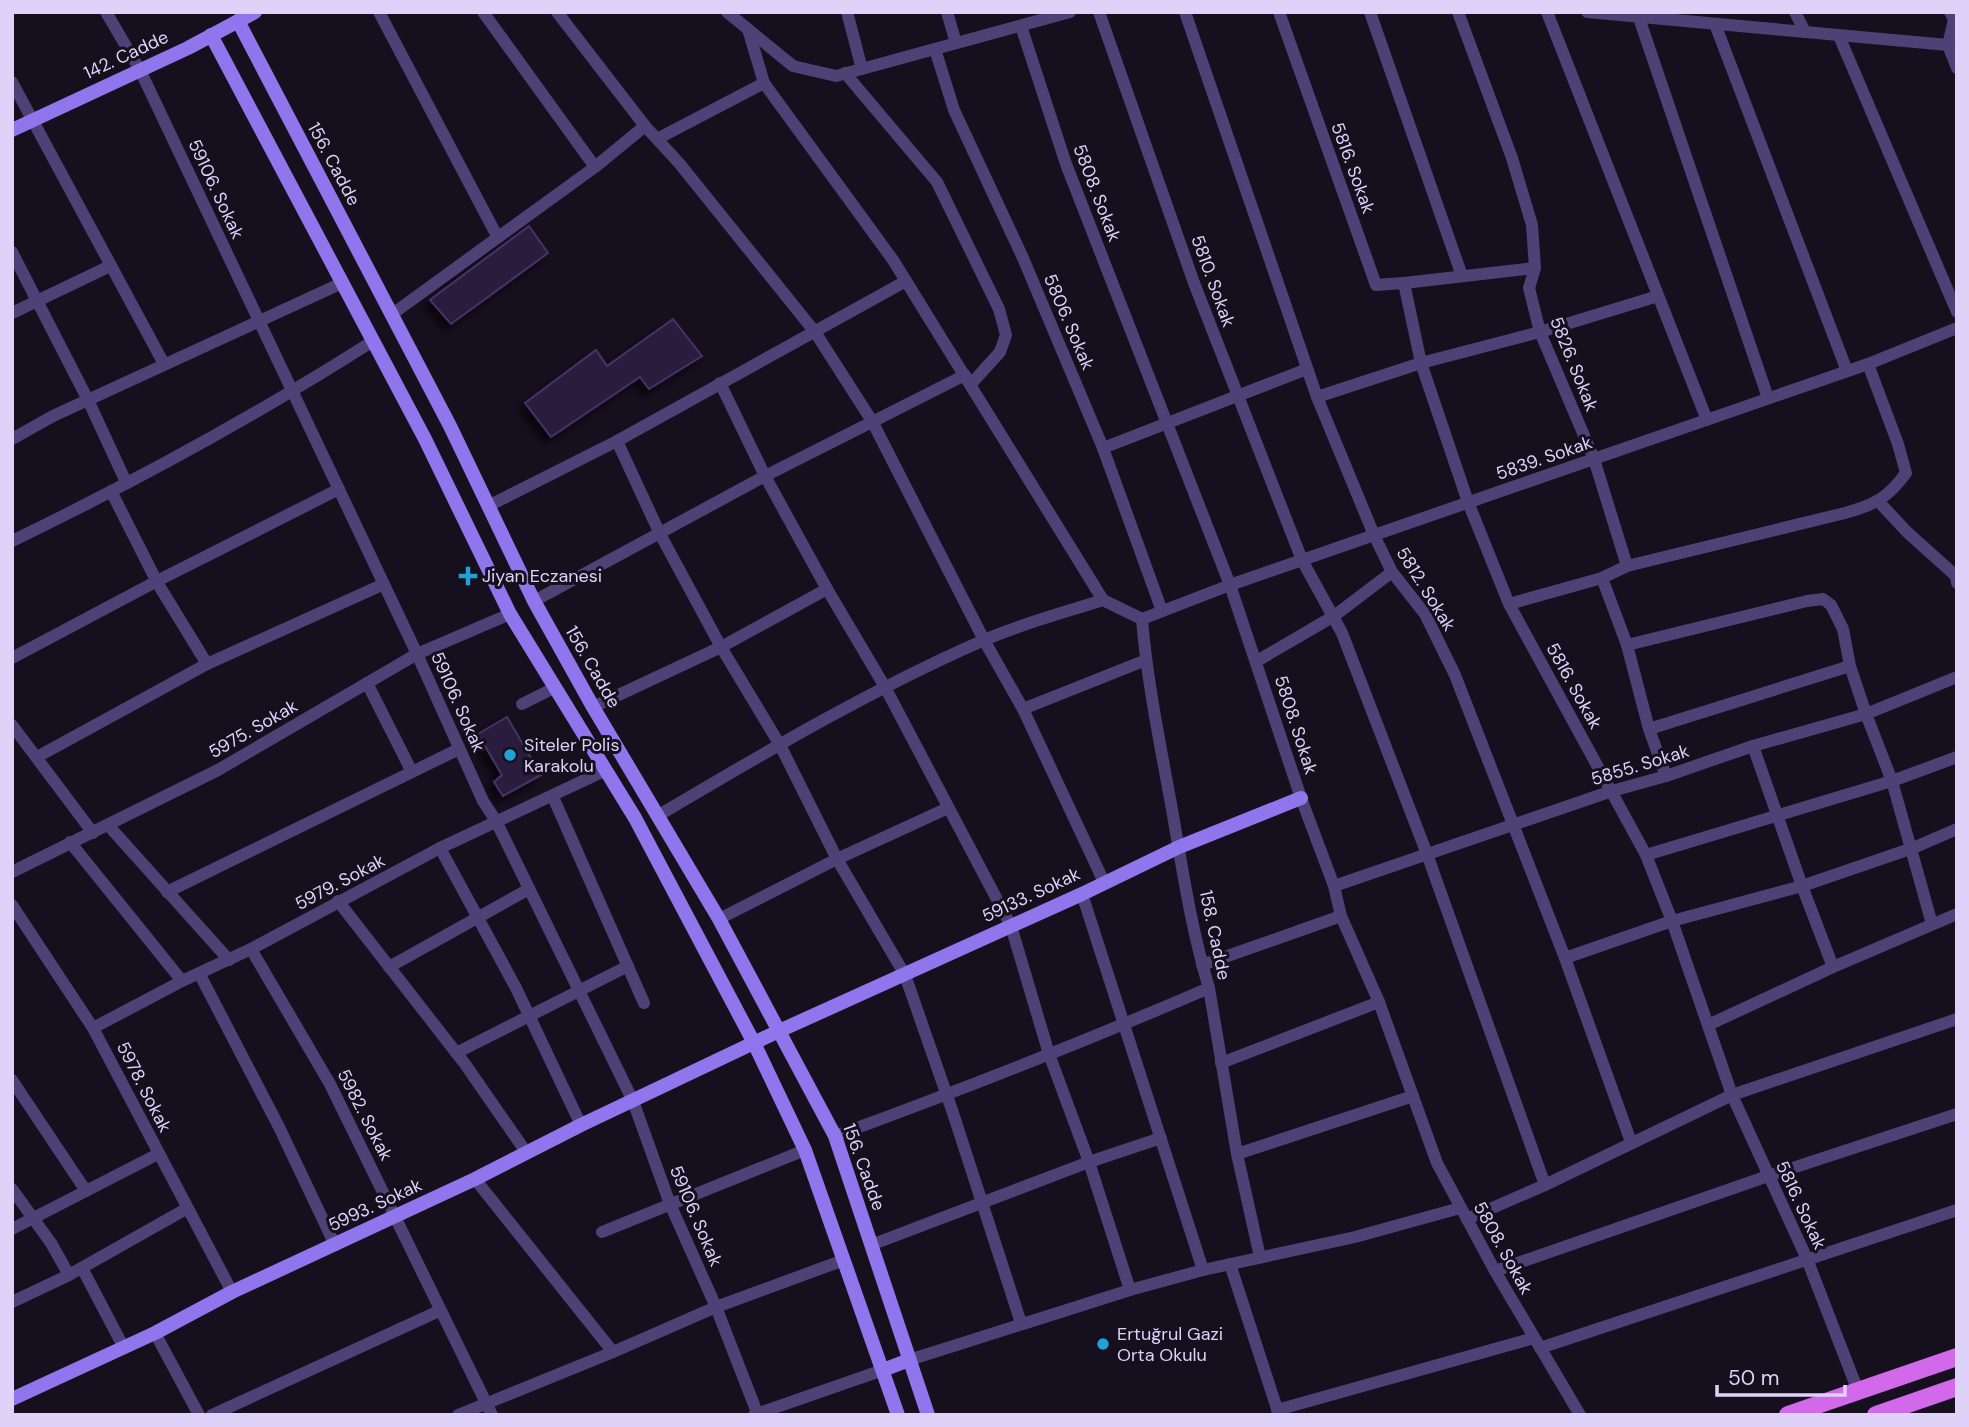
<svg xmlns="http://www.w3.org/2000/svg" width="1969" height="1427" font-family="'DM Sans',sans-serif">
  <defs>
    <filter id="shadow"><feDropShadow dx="-6" dy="6" stdDeviation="3.5" flood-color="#0009"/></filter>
  </defs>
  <rect width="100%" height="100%" fill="#150f1e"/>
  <g fill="#2a1e3c" stroke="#473365" stroke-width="2" filter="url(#shadow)">
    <polygon points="529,226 548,253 451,324 430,300"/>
    <polygon points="673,319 702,356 649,389 640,377 551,437 525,403 596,350 607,366"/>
    <polygon points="507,717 541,775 503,796 494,782 502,775 478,734"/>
  </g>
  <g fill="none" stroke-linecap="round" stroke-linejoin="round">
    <g stroke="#4d4176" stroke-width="12">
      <polyline points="106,12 140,70 417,654 483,801 496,821 633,1101 670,1204 716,1307 758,1415"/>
      <polyline points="379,12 497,236"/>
      <polyline points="483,12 595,167"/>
      <polyline points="557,12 645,126 679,163 815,332 872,421 984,640 1023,709 1104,882"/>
      <polyline points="727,12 793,66 836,76 1070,12"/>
      <polyline points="847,12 862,69"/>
      <polyline points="947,12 956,43"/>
      <polyline points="1099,12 1194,283 1302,560 1342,633 1427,854 1545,1185"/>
      <polyline points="1185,12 1317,397 1374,535 1392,572 1425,614 1455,675 1565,958 1631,1142"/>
      <polyline points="1279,12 1376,285 1404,283 1421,363 1468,502 1509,604 1646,855 1672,921 1732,1095 1807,1259 1858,1391"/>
      <polyline points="1370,12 1462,276"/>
      <polyline points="1458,12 1512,158 1532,225 1535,268 1529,288 1540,332 1594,459 1627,566"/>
      <polyline points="1547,12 1707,420"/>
      <polyline points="1587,12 1948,45 1957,40"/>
      <polyline points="1637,12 1768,398"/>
      <polyline points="1795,12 1805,32"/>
      <polyline points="1950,12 1954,19 1948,45 1957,68"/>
      <polyline points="1715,24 1847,371"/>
      <polyline points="1021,26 1066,164 1230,585 1301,798 1334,886 1341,916 1379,1002 1437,1163 1495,1271 1580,1415"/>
      <polyline points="748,29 764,83 893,260 1103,600 1142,619"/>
      <polyline points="1839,36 1957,312"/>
      <polyline points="935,49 954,110 1023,258 1103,448 1162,611"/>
      <polyline points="845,73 937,182 999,309 1006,335 1000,352 971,384"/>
      <polyline points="12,82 164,364"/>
      <polyline points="657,139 764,83"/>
      <polyline points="12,252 88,400 126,482"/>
      <polyline points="1404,283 1535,268"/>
      <polyline points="12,313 110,266"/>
      <polyline points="391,315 595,167 645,126"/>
      <polyline points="720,383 765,476 827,589 885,687 1011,926 1049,1054 1089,1162 1130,1290"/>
      <polyline points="1317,397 1421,363 1540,332 1658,296"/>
      <polyline points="12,439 53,416 342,283"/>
      <polyline points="617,441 660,534 721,647 780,745 837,859 905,975 953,1113 1021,1323"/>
      <polyline points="1103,448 1307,369"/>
      <polyline points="111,491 158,584 207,664"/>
      <polyline points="1879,502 1907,532 1956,576 1957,583"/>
      <polyline points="488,506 617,441 906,281"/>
      <path d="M12 541C136 481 257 415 373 341"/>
      <polyline points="1602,578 1627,645 1649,729 1666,776"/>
      <polyline points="534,601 765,476 965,375"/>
      <path d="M1509 604 1602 578 1627 566 1845 513C1874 505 1888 498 1906 473L1898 444 1868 364"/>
      <polyline points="1142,619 1230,585 1868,364 1957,328"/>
      <path d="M1142 619C1147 681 1160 743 1171 804 1182 866 1191 929 1209 988L1237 1154 1260 1257"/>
      <polyline points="1627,645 1807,601 1823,599 1831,605 1843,629 1850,666 1866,714 1892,781 1932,924"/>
      <polyline points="12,658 157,581 339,489"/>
      <polyline points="1257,661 1334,616 1392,572"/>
      <polyline points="367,683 412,772"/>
      <polyline points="522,704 554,688"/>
      <polyline points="593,707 721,647 827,589"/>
      <polyline points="1023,709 1146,660"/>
      <polyline points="12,725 93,833"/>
      <polyline points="1649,729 1850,666"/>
      <polyline points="1753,746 1802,886 1833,967"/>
      <polyline points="37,757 207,664 384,584"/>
      <polyline points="553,797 644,1003"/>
      <path d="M659 815C764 753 870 690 982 641 1020 624 1063 613 1103 600"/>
      <polyline points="108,825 229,960"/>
      <polyline points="70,842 182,981"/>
      <polyline points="440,848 516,988 581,1125"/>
      <polyline points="1646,855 1892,781 1957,757"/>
      <polyline points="12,872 218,770 417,654 510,614"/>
      <polyline points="1334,886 1612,791 1666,776 1753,746 1866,714 1957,677"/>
      <polyline points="167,892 459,749"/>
      <polyline points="1082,894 1203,1270"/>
      <polyline points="338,901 465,1064 526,1152"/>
      <polyline points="12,905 93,1028 232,1292"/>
      <polyline points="719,919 837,859 948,808"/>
      <polyline points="251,949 330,1084 492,1415"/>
      <polyline points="1565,958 1672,921 1802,886 1913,848 1957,829"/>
      <polyline points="1202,965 1341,916"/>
      <polyline points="389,967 529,889"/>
      <polyline points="199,973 279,1127 335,1245"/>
      <polyline points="1708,1025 1833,967 1957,914"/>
      <polyline points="93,1028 182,981 251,949 440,848 604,771"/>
      <polyline points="456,1053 628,966"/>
      <polyline points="1221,1063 1379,1002"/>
      <polyline points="12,1080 86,1191"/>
      <path d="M835 1136C961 1090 1086 1041 1209 988"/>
      <polyline points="1237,1154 1413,1096"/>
      <polyline points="475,1179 613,1352"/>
      <polyline points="12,1189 51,1243 69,1275"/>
      <polyline points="1467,1219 1545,1185 1732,1095 1957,1019"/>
      <polyline points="12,1229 158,1154"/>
      <polyline points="602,1232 805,1150"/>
      <polyline points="871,1245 1089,1162 1161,1138"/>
      <polyline points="1230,1264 1279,1415"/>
      <polyline points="82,1268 124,1348"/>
      <polyline points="1495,1271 1768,1176 1957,1114"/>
      <polyline points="12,1302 69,1275 186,1209"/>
      <polyline points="155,1333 199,1415"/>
      <polyline points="1540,1348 1957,1210"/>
      <polyline points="909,1360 1130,1290 1203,1270 1355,1237 1460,1208"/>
      <polyline points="1277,1410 1534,1338"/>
      <polyline points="212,1415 439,1311"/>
      <polyline points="458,1415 613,1352 716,1307 844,1260"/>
      <polyline points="754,1415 883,1370"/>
    </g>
    <g stroke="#9076ec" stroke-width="14">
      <polyline points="238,21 450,426 534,601 593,707 719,919 835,1136 928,1415"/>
      <polyline points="211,35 425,439 510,614 635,818 754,1043 805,1150 898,1415"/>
      <polyline points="12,130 188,48 255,12"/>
      <polyline points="883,1370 909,1360"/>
      <polyline points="12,1399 155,1333 232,1292 475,1179 581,1125 779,1031 1082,894 1179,847 1301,798"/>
    </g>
    <g stroke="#d268ea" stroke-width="18">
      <polyline points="1788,1415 1957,1357"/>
      <polyline points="1876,1415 1957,1387"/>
    </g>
  </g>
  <g fill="#1fa2d8" stroke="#150f1e" stroke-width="2.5">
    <path d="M464.5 565.5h7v7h7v7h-7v7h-7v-7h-7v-7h7z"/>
    <circle cx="510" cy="755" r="7"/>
    <circle cx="1103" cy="1344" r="7"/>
  </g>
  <g text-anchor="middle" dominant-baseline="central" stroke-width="6" stroke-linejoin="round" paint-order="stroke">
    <g font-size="18" fill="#ded2f9" stroke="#150f1e">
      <text transform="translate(126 55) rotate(-25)">142. Cadde</text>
      <text transform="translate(334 164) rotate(62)">156. Cadde</text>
      <text transform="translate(1353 168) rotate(70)">5816. Sokak</text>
      <text transform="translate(216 189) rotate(65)">59106. Sokak</text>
      <text transform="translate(1097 193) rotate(69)">5808. Sokak</text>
      <text transform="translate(1213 281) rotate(70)">5810. Sokak</text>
      <text transform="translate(1069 322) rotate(67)">5806. Sokak</text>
      <text transform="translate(1574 364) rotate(68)">5826. Sokak</text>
      <text transform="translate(1544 458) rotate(-19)">5839. Sokak</text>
      <text transform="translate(1426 589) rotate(58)">5812. Sokak</text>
      <text transform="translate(593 667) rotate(60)">156. Cadde</text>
      <text transform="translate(1574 686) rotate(61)">5816. Sokak</text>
      <text transform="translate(458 702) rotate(66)">59106. Sokak</text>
      <text transform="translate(1296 725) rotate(72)">5808. Sokak</text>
      <text transform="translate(253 729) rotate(-30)">5975. Sokak</text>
      <text transform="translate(1640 765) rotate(-17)">5855. Sokak</text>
      <text transform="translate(340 882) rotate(-28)">5979. Sokak</text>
      <text transform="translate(1031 895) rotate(-25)">59133. Sokak</text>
      <text transform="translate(1215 935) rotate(78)">158. Cadde</text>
      <text transform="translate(144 1087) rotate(63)">5978. Sokak</text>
      <text transform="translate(365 1115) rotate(63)">5982. Sokak</text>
      <text transform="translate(864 1167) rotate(70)">156. Cadde</text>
      <text transform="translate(375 1205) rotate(-25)">5993. Sokak</text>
      <text transform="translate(1801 1205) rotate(65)">5816. Sokak</text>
      <text transform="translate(696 1216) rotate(67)">59106. Sokak</text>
      <text transform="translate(1503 1248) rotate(61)">5808. Sokak</text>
    </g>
    <g font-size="18" fill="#ded2f9" stroke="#150f1e" text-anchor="start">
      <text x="482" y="576">Jiyan Eczanesi</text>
      <text x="524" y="745">Siteler Polis<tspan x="524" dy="21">Karakolu</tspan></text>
      <text x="1117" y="1334">Ertuğrul Gazi<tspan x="1117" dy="21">Orta Okulu</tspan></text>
    </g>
  </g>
  <rect width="1969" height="1427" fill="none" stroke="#ded2f9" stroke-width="28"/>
  <path d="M1717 1385v10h128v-10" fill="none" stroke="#ded2f9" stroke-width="3.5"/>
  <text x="1728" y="1385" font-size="21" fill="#ded2f9" stroke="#150f1e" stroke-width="5" paint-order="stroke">50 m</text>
</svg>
